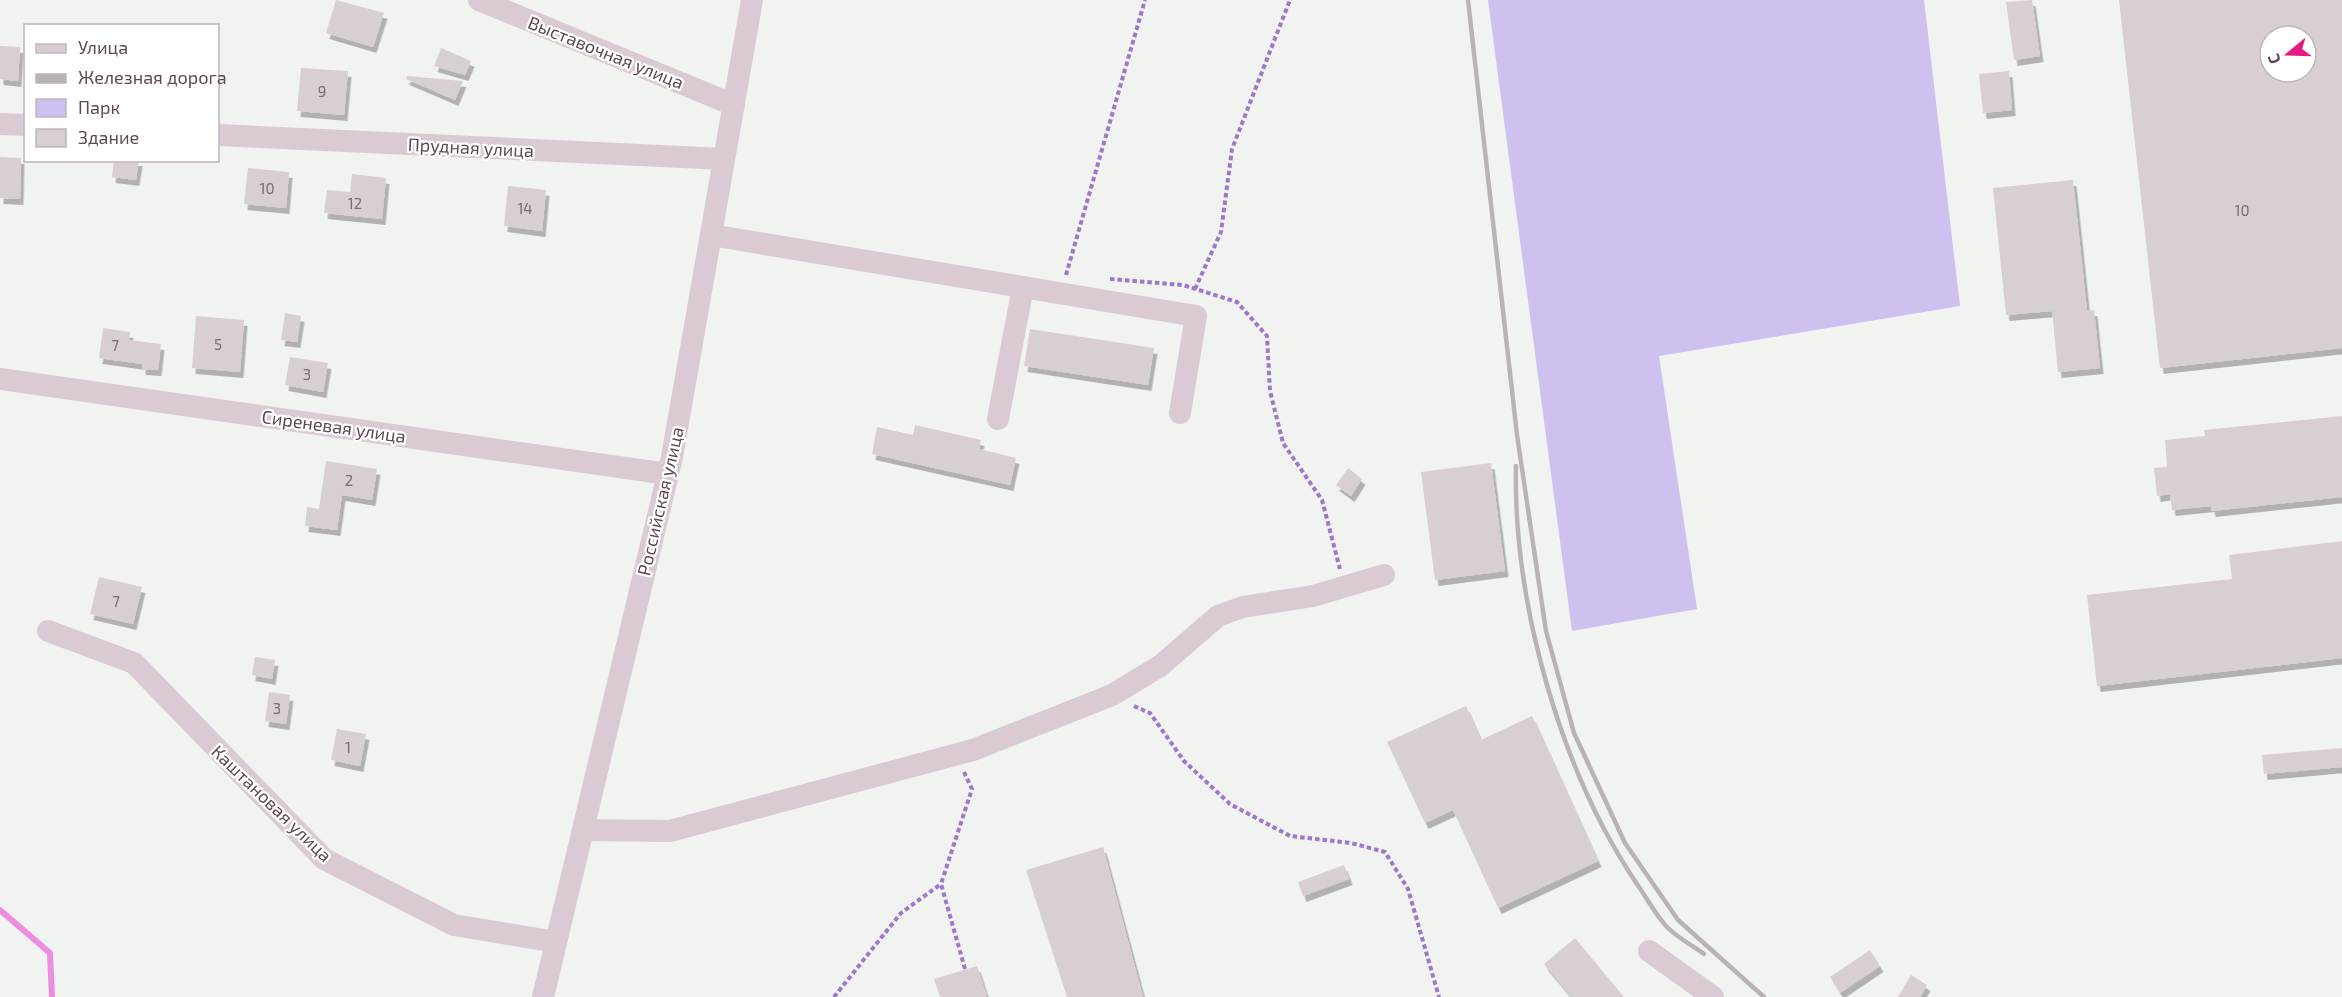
<svg xmlns="http://www.w3.org/2000/svg" width="2342" height="997" font-family="'Exo 2',sans-serif">
  <defs>
    <filter id="shadow"><feDropShadow dx="3.5" dy="6" stdDeviation="0" flood-color="#0004"/></filter>
  </defs>
  <rect width="100%" height="100%" fill="#f1f3f0"/>
  <polygon fill="#cec0ef" points="1488,0 1924,0 1960,306 1659,356 1697,609 1572,631"/>
  <g fill="none" stroke-linecap="round" stroke-linejoin="round">
    <polyline stroke="#eb8edf" stroke-width="6" points="0,910 50,953 52,997"/>
  </g>
  <g fill="#d8cfd3" fill-rule="evenodd" filter="url(#shadow)">
    <polygon points="336,0 384,13 373,47 326,33"/>
    <polygon points="2032,0 2040,56 2014,60 2006,2"/>
    <path d="M2119 0H2342V348L2160 368ZM2270 36H2306V72H2270Z"/>
    <polygon points="0,46 20,47 18,81 0,79"/>
    <polygon points="441,48 471,61 465,75 434,66"/>
    <polygon points="301,68 348,71 344,115 297,111"/>
    <polygon points="2009,71 2012,110 1983,113 1979,74"/>
    <polygon points="407,76 463,81 455,100 406,79"/>
    <polygon points="0,157 21,158 20,199 0,198"/>
    <polygon points="114,160 139,160 136,180 112,177"/>
    <polygon points="248,168 289,172 286,208 244,204"/>
    <polygon points="352,174 386,178 382,219 324,213 327,190 350,192"/>
    <polygon points="2073,180 2087,311 2094,310 2100,368 2058,372 2052,311 2006,315 1993,188"/>
    <polygon points="508,186 546,190 542,231 504,226"/>
    <polygon points="285,313 301,316 297,342 281,340"/>
    <polygon points="196,316 244,320 240,372 192,368"/>
    <polygon points="103,328 130,332 129,340 161,344 158,370 142,369 142,364 99,358"/>
    <polygon points="1030,329 1154,348 1148,385 1024,366"/>
    <polygon points="290,357 328,363 323,392 285,385"/>
    <polygon points="2342,416 2342,497 2212,511 2211,506 2172,510 2170,494 2157,496 2154,468 2167,467 2165,440 2205,436 2204,430"/>
    <polygon points="915,425 981,440 979,449 1016,458 1010,485 872,454 877,427 913,435"/>
    <polygon points="326,461 377,469 372,500 342,495 337,530 305,526 307,507 319,509"/>
    <polygon points="1491,463 1505,571 1435,580 1421,472"/>
    <polygon points="1348,468 1362,479 1351,496 1336,485"/>
    <polygon points="2342,541 2342,658 2097,686 2087,595 2232,579 2229,555"/>
    <polygon points="99,577 142,587 133,624 90,614"/>
    <polygon points="255,657 275,660 272,679 252,675"/>
    <polygon points="269,692 290,695 286,724 265,721"/>
    <polygon points="1466,706 1481,740 1532,716 1598,861 1498,908 1453,810 1425,823 1387,742"/>
    <polygon points="337,729 366,734 360,766 331,760"/>
    <polygon points="2342,748 2342,767 2264,774 2262,755"/>
    <polygon points="1103,847 1143,997 1067,997 1026,870"/>
    <polygon points="1344,865 1349,879 1303,896 1298,882"/>
    <polygon points="1575,938 1624,997 1572,997 1544,964"/>
    <polygon points="1870,950 1880,966 1840,993 1830,977"/>
    <polygon points="977,966 987,997 940,997 934,979"/>
    <polygon points="1911,975 1927,985 1920,997 1898,997"/>
  </g>
  <g fill="none" stroke-linecap="round" stroke-linejoin="round">
    <g stroke="#9c78cd" stroke-width="4" stroke-dasharray="4.5 3" stroke-linecap="butt">
      <polyline points="1066,275 1145,0"/>
      <polyline points="1110,279 1183,285 1237,302 1267,336 1270,391 1283,443 1322,500 1340,569"/>
      <polyline points="1195,289 1221,232 1232,149 1290,0"/>
      <polyline points="1134,706 1150,713 1184,761 1230,804 1290,836 1351,843 1385,852 1408,889 1439,997"/>
      <polyline points="964,772 972,789 941,884 965,969"/>
      <polyline points="834,997 901,913 941,884"/>
    </g>
    <g stroke="#dacad4" stroke-width="22">
      <polyline points="479,0 734,105"/>
      <polyline points="0,124 26,125"/>
      <polyline points="218,135 724,159"/>
      <polyline points="711,235 1196,316 1180,413"/>
      <polyline points="0,379 668,474"/>
      <polyline points="998,419 1023,287"/>
      <polyline points="48,631 134,663 324,859 454,925 556,942"/>
      <polyline points="583,830 670,831 973,750 1112,695 1160,666 1218,616 1243,607 1313,596 1384,575"/>
      <polyline points="1649,951 1713,997"/>
      <polyline points="543,997 672,457 752,0"/>
    </g>
    <g stroke="#bab3b6" stroke-width="4.5">
      <polyline points="1468,0 1517,435 1546,631 1574,733 1625,843 1678,920 1764,997"/>
      <path d="M1516 466C1513 604 1561 773 1639 887 1648 900 1657 917 1668 928 1678 938 1693 946 1704 954"/>
    </g>
  </g>
  <g text-anchor="middle" dominant-baseline="central" stroke-width="4.5" stroke-linejoin="round" paint-order="stroke">
    <g font-size="15" fill="#7c6a74">
      <text x="322" y="91">9</text>
      <text x="267" y="188">10</text>
      <text x="355" y="203">12</text>
      <text x="525" y="208">14</text>
      <text x="2242" y="210">10</text>
      <text x="218" y="344">5</text>
      <text x="115" y="345">7</text>
      <text x="307" y="374">3</text>
      <text x="349" y="480">2</text>
      <text x="116" y="601">7</text>
      <text x="277" y="708">3</text>
      <text x="348" y="747">1</text>
    </g>
    <g font-size="18" fill="#5e4855" stroke="#fff">
      <text transform="translate(606 52) rotate(22)">Выставочная улица</text>
      <text transform="translate(471 147) rotate(3)">Прудная улица</text>
      <text transform="translate(334 426) rotate(8)">Сиреневая улица</text>
      <text transform="translate(660 501) rotate(-77)">Российская улица</text>
      <text transform="translate(272 803) rotate(44)">Каштановая улица</text>
    </g>
  </g>
  <rect x="24" y="24" width="195" height="138" fill="#ffffff" stroke="#bfb6bb" stroke-width="1.5"/>
  <rect x="36" y="44" width="30" height="9" fill="#dacad4" stroke="#bfb6bb" stroke-width="1.5"/>
  <text x="78" y="54" font-size="18" fill="#5e4855">Улица</text>
  <rect x="36" y="74" width="30" height="9" fill="#bab3b6" stroke="#bfb6bb" stroke-width="1.5"/>
  <text x="78" y="84" font-size="18" fill="#5e4855">Железная дорога</text>
  <rect x="36" y="99" width="30" height="18" fill="#cec0ef" stroke="#bfb6bb" stroke-width="1.5"/>
  <text x="78" y="114" font-size="18" fill="#5e4855">Парк</text>
  <rect x="36" y="129" width="30" height="18" fill="#d8cfd3" stroke="#bfb6bb" stroke-width="1.5"/>
  <text x="78" y="144" font-size="18" fill="#5e4855">Здание</text>
  <g transform="translate(2288 54) rotate(251)"><circle r="28" fill="#ffffff" stroke="#bfb6bb" stroke-width="1.5"/>
  <path d="M0-4.5L10 22L0 15L-10 22Z" fill="#e21b82"/>
  <text y="-9" font-size="16" font-weight="bold" text-anchor="middle" fill="#5e4855">С</text>
  </g>
</svg>
